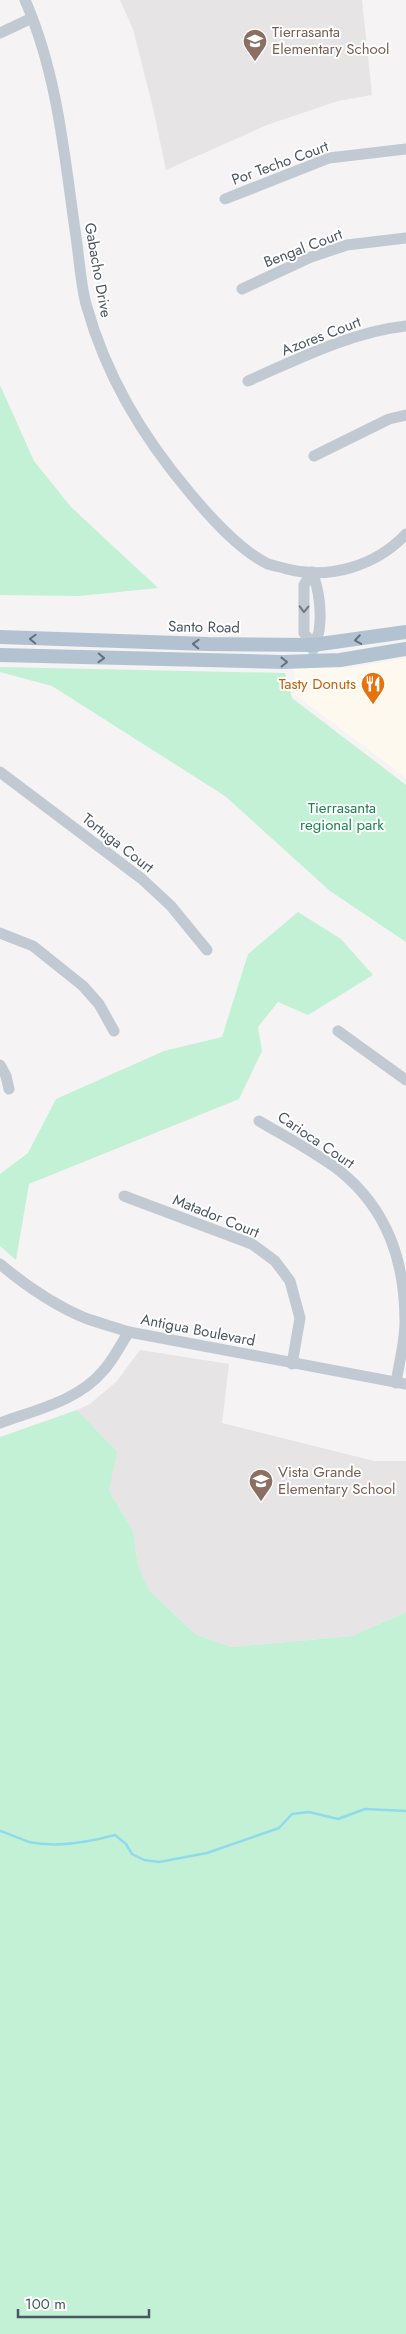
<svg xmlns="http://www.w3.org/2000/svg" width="406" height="2334" font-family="Jost,sans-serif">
  <rect width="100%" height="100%" fill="#f5f3f3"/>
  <polygon fill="#fdf9ef" points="406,658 406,778 294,694 294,668 347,668"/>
  <g fill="#e6e4e5">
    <polygon points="120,0 362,0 372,95 338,101 267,125 166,170 153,108 133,29"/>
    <polygon points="140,1350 229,1364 222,1423 374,1461 406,1461 406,1612 352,1636 231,1647 195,1634 149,1590 138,1566 133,1531 109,1491 116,1452 77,1410 90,1404 117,1381"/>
  </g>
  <g fill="#c3f1d5">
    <polygon points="0,385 34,461 71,507 158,588 79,596 0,595"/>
    <polygon points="0,667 285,673 292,698 406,785 406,942 330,891 225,796 52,686 0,672"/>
    <polygon points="298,912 341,939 373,975 308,1015 278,1002 258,1027 262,1051 239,1099 29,1184 16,1260 0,1246 0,1174 28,1153 56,1099 164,1051 222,1037 248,954"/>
    <polygon points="77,1410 117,1452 109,1491 133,1531 138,1566 149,1590 195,1634 231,1647 352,1636 406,1612 406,2334 0,2334 0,1437"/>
  </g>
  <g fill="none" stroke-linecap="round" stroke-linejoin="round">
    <path stroke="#90daee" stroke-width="2.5" d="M0 1831C10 1834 20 1839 29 1842 56 1848 89 1842 115 1835L126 1844 132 1854 144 1860 159 1862 207 1853 279 1828 292 1814 309 1812 338 1819 365 1809 406 1811"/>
    <g stroke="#c1cad2" stroke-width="11">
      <path d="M25 0C57 73 64 152 75 230 79 254 80 281 86 304 106 376 142 436 190 493 210 517 239 550 268 564 274 566 281 567 287 569 329 580 376 566 406 534"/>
      <polyline points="0,33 32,18"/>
      <polyline points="225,199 329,158 406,149"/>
      <polyline points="242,289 311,257 347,245 406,238"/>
      <path d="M248 381C298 359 351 332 406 326"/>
      <polyline points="314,456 389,419 406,415"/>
      <path d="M312 572C319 589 322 612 319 631 318 638 313 643 313 650"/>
      <polyline points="312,572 304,585 304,633 313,645"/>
      <polyline points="0,772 142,879 171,906 207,950"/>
      <polyline points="0,933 33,946 83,986 99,1004 114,1031"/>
      <polyline points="338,1031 406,1080"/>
      <polyline points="0,1065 6,1076 9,1089"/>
      <path d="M259 1121C286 1137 315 1152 340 1171 388 1210 405 1262 405 1322 405 1342 399 1363 396 1383"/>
      <polyline points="124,1196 252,1244 275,1261 290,1281 300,1318 292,1364"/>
      <path d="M0 1264C25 1285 54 1305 85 1318 99 1323 114 1327 129 1332L406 1384"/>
      <path d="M0 1423C35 1410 78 1401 103 1371 114 1359 120 1345 129 1332"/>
    </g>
    <g stroke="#b3c2d1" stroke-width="14">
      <polyline points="0,637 208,644 313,645 406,632"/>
      <polyline points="0,655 283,662 340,660 406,649"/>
    </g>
  </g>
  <defs><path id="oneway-chevron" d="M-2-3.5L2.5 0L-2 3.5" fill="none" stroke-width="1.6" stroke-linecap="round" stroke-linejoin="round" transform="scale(1.25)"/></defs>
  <use stroke="#6e7983" href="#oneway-chevron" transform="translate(304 609) rotate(91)"/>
  <g stroke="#64717d">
    <use href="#oneway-chevron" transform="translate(33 639) rotate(-178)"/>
    <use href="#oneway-chevron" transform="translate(358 640) rotate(171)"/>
    <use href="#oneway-chevron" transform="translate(196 644) rotate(-178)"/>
    <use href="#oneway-chevron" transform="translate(101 658) rotate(2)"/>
    <use href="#oneway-chevron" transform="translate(284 662) rotate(-1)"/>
  </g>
  <defs>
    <symbol id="school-pin" viewBox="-11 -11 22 30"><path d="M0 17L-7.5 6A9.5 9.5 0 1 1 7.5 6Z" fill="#8d6e63" stroke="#fff"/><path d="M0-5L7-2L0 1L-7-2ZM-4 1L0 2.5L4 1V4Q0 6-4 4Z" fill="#fff"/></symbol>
    <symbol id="restaurant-pin" viewBox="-11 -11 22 30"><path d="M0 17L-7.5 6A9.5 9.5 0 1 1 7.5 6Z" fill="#e8710a" stroke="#fff"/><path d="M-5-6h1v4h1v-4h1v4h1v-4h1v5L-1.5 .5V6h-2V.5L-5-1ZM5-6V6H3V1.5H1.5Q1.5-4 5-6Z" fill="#fff"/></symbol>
  </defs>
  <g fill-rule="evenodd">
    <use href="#school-pin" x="241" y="27" width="28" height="38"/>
    <use href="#restaurant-pin" x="359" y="670" width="28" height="38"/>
    <use href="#school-pin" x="247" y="1467" width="28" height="38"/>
  </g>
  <g text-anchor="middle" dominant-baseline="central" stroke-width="4" stroke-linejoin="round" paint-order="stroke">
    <g font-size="15" fill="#785e54" stroke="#fff" text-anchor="start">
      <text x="272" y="32">Tierrasanta<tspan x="272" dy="17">Elementary School</tspan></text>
      <text x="278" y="1472">Vista Grande<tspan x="278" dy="17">Elementary School</tspan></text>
    </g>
    <g font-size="15" fill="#4a5661" stroke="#fff">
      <text transform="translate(280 163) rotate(-20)">Por Techo Court</text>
      <text transform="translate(303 248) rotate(-21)">Bengal Court</text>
      <text transform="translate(98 270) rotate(80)">Gabacho Drive</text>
      <text transform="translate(321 336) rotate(-21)">Azores Court</text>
      <text transform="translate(204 627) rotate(1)">Santo Road</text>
      <text transform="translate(118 843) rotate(38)">Tortuga Court</text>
      <text transform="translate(316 1140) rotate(34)">Carioca Court</text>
      <text transform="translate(216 1216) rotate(22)">Matador Court</text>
      <text transform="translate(198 1330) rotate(11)">Antigua Boulevard</text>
    </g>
    <g font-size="15" fill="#c56008" stroke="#fff" text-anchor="end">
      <text x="356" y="684">Tasty Donuts</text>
    </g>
    <g font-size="15" fill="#17864f" stroke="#fff">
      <text x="342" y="808">Tierrasanta<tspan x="342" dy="17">regional park</tspan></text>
    </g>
  </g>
  <path d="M18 2309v8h131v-8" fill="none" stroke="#4a5661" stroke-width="2.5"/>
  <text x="25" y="2309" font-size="15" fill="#4a5661" stroke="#ffffff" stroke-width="4" paint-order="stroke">100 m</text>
</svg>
